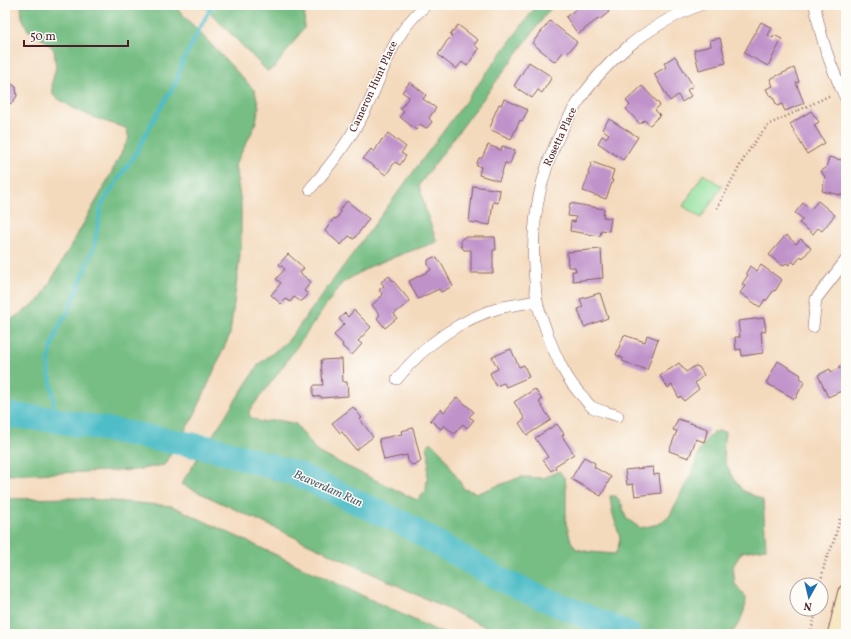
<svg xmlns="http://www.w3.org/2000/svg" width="851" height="639" font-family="Vollkorn,serif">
  <rect width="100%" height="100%" fill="#fdfcf7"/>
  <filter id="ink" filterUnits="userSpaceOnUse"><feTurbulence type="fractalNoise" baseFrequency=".025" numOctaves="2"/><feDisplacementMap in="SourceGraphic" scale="8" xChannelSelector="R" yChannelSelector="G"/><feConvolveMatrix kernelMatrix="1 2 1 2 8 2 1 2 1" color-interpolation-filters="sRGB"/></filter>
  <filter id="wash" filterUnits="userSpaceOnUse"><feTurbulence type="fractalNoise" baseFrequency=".012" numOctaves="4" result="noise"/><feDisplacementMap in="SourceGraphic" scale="16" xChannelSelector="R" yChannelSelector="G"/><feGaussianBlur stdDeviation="0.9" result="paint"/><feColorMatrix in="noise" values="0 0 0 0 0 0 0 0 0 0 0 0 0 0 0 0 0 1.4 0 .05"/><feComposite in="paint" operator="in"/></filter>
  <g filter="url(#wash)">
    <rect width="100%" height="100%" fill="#f4dabd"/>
    <polygon fill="#93e09d" stroke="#6e8064" points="703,174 722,186 701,218 683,206"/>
    <g fill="#76be84" stroke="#606e58">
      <path d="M21 5H174L255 91 259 107 255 126 235 165 241 204V247L230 334 195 414 164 465 135 470 5 475V324L40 300 102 191 129 138 126 128C99 120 76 112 53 95L52 83 56 67 54 50 44 40 28 30 22 17Z"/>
      <polygon points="203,5 294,5 305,9 304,28 275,67 267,71"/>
      <path d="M537 5H553L419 185 426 212 437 242 405 253 371 266 342 283 276 376 249 411 250 417 261 422 278 420 296 424 317 452 417 500 426 491 429 456 427 446 431 442 442 453 464 489 478 493 521 477 544 478 559 471 565 479 566 489V523L571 541 576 549 590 552 615 554 618 548 620 538 612 511 610 496H616L622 505 626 518 640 528 659 524 669 517 693 470 700 450 710 435 718 431 725 432 723 449 725 461 731 475 742 490 763 500 766 548 742 552 733 566 735 584 746 597C746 611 740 623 731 634H501L181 484 259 364 288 341Z"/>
      <polygon points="77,498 172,506 444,634 5,634 5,499"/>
    </g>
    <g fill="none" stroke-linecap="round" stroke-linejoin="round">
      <g stroke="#4fbdc7" stroke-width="4">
        <polyline points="49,419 54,402 48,365 52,346 59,326 70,308 94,247 98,224 102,204 138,150 147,131 176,82 182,63 212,5"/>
        <polyline points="607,634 611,627"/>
      </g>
      <polyline stroke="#4fbdc7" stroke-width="25" points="5,415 49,419 215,449 297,474 404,524 507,583 628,634"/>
    </g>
    <g id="blocks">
      <g fill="#c092ca">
        <polygon points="581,5 603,5 609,12 599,20 598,19 578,34 566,17"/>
        <polygon points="550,21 577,42 567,54 564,51 555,62 532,43"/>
        <polygon points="761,22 772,28 768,35 773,38 774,35 782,39 768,66 744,53"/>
        <polygon points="458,25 478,40 474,45 479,49 467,66 462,62 456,69 438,55 447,41 452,36 450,35"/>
        <polygon points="720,38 726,63 699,70 694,50 711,46 710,40"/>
        <polygon points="675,56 693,86 687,90 691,96 682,102 678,95 670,101 654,74 666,67 664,63"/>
        <polygon points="529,62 552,77 542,93 538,90 532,98 514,86"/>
        <polygon points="794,68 799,82 796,83 804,103 785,111 782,104 777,106 772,95 770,96 766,89 773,86 770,79"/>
        <polygon points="9,82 16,87 17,96 12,103 5,104 5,83"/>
        <polygon points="410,82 426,95 423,99 436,108 429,118 432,122 428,127 426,128 420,124 416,130 400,117 404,111 400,109 409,97 402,92"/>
        <polygon points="642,86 660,105 655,110 660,115 650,125 644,120 640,124 626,109 630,105 626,101"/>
        <polygon points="504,99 528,110 522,121 520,120 511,139 489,129 493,121 492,120 499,104 501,105"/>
        <polygon points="811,111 819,122 814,125 825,143 807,154 790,124"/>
        <polygon points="609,119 638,137 623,160 598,143 602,136 606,138 609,134 602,129"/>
        <polygon points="388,133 406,147 401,153 406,156 400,165 395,162 386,175 363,159 371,149 374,152 382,139 383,140"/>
        <polygon points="488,145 501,150 502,146 515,150 510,164 505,163 499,181 479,175 481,167 476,165 479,158 482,158"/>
        <polygon points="829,157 846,161 846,196 822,191 825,177 821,171 826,168"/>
        <polygon points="592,162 614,170 611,180 613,180 606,199 583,191 589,174 588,173"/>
        <polygon points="473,186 500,190 498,203 493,202 490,225 469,222"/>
        <polygon points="347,201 369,219 354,239 349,236 341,245 325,231 334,218 336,219 341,212 339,211"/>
        <polygon points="818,201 835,215 822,231 818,228 813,234 799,223 803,219 795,213 803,203 811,209"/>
        <polygon points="570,203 604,209 603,217 611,218 609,231 601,230 600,236 570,231 571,221 575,222 576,217 568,216"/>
        <polygon points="786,235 796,244 801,239 811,248 803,258 801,256 795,264 792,261 789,265 786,263 783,266 769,255"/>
        <polygon points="464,237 495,237 496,250 493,250 493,273 471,273 471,250 464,250 461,246 461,240"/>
        <polygon points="601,249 603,278 573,281 572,271 576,271 575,267 568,267 567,252"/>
        <polygon points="288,254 304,268 300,273 311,282 304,291 307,293 307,296 302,301 300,301 294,297 290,302 286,299 281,304 271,295 281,283 276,279 285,269 279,264"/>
        <polygon points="434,257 437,258 440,263 441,263 453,286 441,292 439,289 418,299 409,281 431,270 428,264 428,260"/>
        <polygon points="761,265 782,280 775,291 774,290 766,301 765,299 760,307 740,293 745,286 742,284 748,275 746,273 750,266 757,271"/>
        <polygon points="389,276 410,301 394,314 397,318 385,328 377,318 380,315 372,305 383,295 379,290 384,286 381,282"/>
        <polygon points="600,293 608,318 584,327 578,309 583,307 580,299"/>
        <polygon points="354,310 371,327 358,341 362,344 352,355 342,346 343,344 334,335 344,324 339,319 345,313 348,317"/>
        <polygon points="764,318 766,331 761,332 763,353 742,356 741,349 736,350 735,337 740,337 738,321"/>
        <polygon points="624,335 645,342 647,335 658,339 647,370 622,361 623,358 616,355"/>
        <polygon points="511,349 519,367 524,365 529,377 506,387 504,383 496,386 490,373 498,369 492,357"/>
        <polygon points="342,359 343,382 347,382 348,396 321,398 321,396 315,397 313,395 313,387 315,385 323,385 321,360"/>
        <polygon points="778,361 801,375 800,378 805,381 795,399 766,383"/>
        <polygon points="679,363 686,372 695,366 699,367 704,375 695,383 699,389 684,401 681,396 679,398 672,385 668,388 660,376"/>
        <polygon points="845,364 846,389 828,397 818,375 830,369 831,372 840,368 839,366"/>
        <polygon points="535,389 542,400 539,402 551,420 527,435 519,423 525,419 514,402"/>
        <polygon points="457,397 474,412 469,417 474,420 467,428 463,424 454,434 444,425 441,429 430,420 441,409 444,412"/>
        <polygon points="353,407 362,418 360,419 373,437 356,450 342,432 340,433 332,423"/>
        <polygon points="678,419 708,429 704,442 696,439 689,458 669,451 677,431 673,430"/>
        <polygon points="557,424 564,434 562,436 574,454 555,466 556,468 551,471 543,460 548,457 535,438"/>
        <polygon points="413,428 421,461 419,463 412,465 408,461 407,455 384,460 379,439 402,434 401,431"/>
        <polygon points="584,457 595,463 594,467 611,477 601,496 571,479"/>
        <polygon points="653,467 654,475 659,474 661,493 635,496 633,484 627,485 625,470"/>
      </g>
    </g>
  </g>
  <g filter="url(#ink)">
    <use href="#blocks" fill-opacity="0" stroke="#86605e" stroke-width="1"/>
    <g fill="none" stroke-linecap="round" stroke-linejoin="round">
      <defs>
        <g id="minor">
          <path d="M815 5C820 38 831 68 846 99"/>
          <path d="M310 189C332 164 352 137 367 107 386 67 391 35 426 5"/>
          <polyline points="813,327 816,299 846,260"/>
          <path d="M397 379C424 345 461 318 503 307 514 305 526 303 537 301"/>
          <path d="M618 416C610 413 600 411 592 407 589 405 586 401 584 398 566 380 556 357 547 333 544 323 539 312 537 301 535 290 535 279 534 268 527 154 591 46 700 5"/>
        </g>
        <polyline id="secondary" points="836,634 846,593"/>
      </defs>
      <use href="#minor" stroke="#86605e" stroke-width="12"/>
      <use href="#secondary" stroke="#86605e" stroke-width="18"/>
      <g stroke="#86605e" stroke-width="2.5" stroke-dasharray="1 3" stroke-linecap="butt">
        <path d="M717 208C731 183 750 142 770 124L831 95"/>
        <polyline points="820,585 825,562 833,544 840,519 846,515"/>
        <polyline points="810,634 817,609"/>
      </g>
      <use href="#minor" stroke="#fff" stroke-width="11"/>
      <use href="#secondary" stroke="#f7e8c3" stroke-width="16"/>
    </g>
  </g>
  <g text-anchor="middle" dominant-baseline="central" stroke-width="3" stroke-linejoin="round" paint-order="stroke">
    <g font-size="11" fill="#4a1f2b" stroke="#fdfcf7">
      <text transform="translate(374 87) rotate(-65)">Cameron Hunt Place</text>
      <text transform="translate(561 137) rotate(-65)">Rosetta Place</text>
    </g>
    <g font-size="12" font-style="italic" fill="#4c5e69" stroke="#fdfcf7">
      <text transform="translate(328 489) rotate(24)">Beaverdam Run</text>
    </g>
  </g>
  <rect width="851" height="639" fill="none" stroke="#fdfcf7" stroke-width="20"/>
  <g transform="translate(809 597) rotate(188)"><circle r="19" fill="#fdfcf7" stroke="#b5a4a5"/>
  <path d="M0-3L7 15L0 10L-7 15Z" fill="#1f6fb2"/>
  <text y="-6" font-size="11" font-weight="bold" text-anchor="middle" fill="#4a1f2b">N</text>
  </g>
  <path d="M24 40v6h104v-6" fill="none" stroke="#4a1f2b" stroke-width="2"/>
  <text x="30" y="40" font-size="12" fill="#4a1f2b" stroke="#fdfcf7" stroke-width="3" paint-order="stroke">50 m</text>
</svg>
